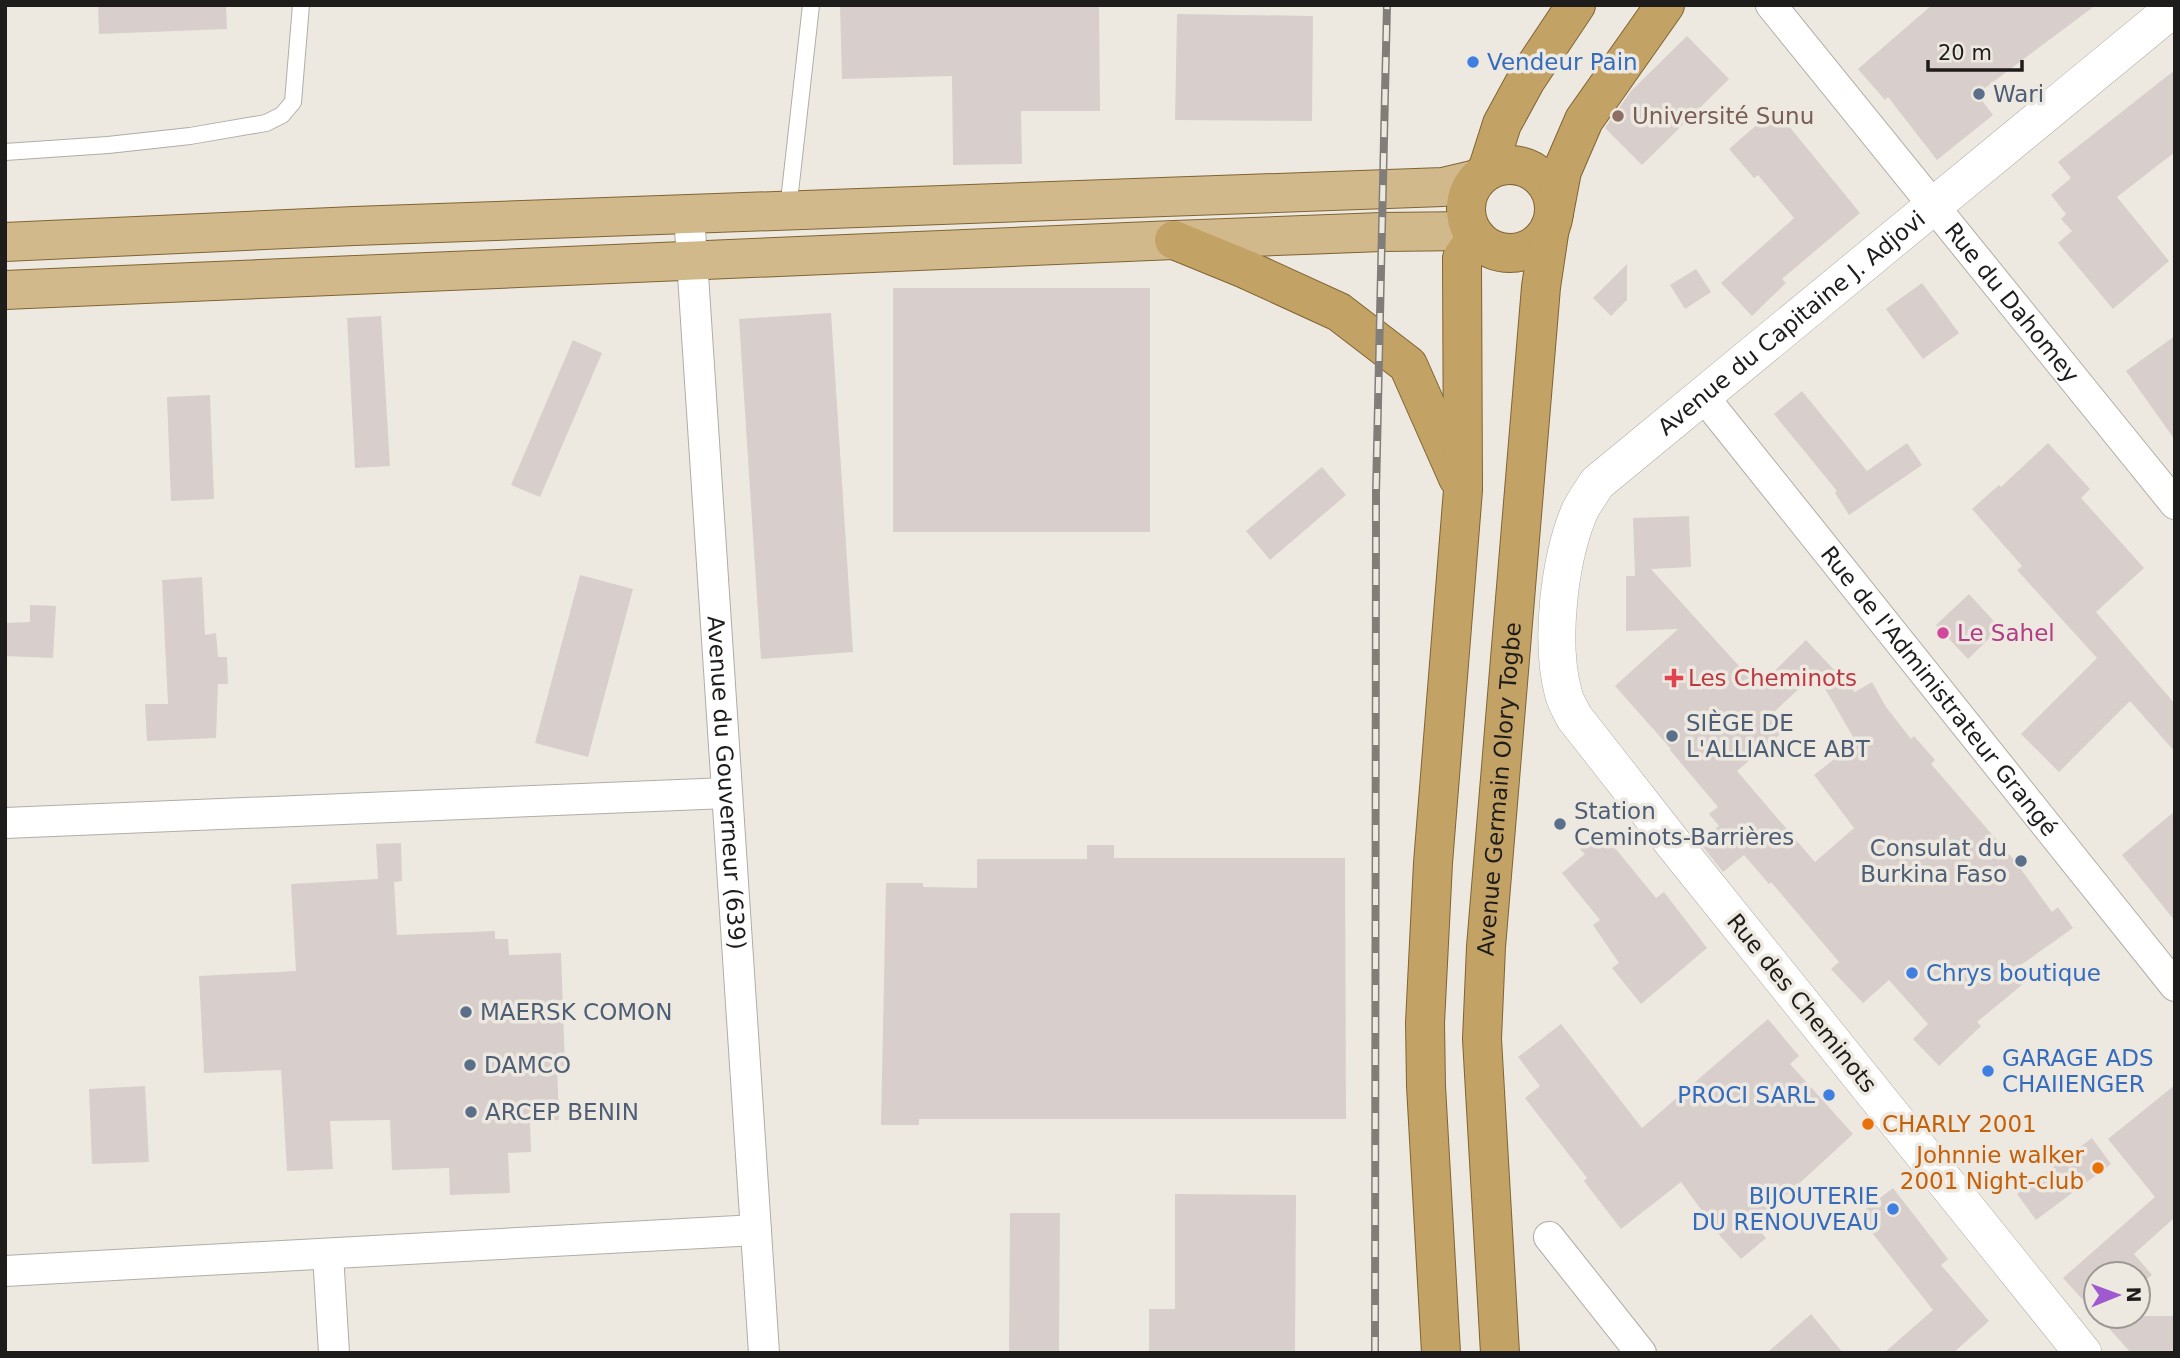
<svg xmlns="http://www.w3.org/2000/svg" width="2180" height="1358" font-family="'DejaVu Sans',sans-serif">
  <rect width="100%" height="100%" fill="#ede9e1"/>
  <g fill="#d8cecb" fill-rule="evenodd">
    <polygon points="98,5 226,5 227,29 99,34"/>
    <polygon points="840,5 1099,5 1100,111 1021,111 1022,164 953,165 952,76 842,79"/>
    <polygon points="1932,5 2096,5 1977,94 1993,115 1937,160 1888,97 1885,100 1858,69"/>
    <polygon points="1177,14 1313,16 1312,121 1175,120"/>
    <polygon points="1687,36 1729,79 1642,165 1605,128 1631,91"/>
    <polygon points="2175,70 2175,152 2117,197 2169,261 2113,309 2058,243 2072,231 2061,219 2066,214 2051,195 2071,178 2058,162"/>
    <polygon points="1775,109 1860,213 1782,279 1786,283 1752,316 1721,283 1794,218 1758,175 1754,178 1729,149"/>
    <polygon points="1627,264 1627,300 1611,316 1593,298"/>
    <polygon points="1696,269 1711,292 1685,309 1670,285"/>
    <polygon points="1922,283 1959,333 1923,359 1886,309"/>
    <rect x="893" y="288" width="257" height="244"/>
    <polygon points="831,313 853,652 761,659 739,319"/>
    <polygon points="381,316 390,466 355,468 347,318"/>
    <polygon points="2175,336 2175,440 2126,371"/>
    <polygon points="573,340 602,353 540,497 511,485"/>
    <polygon points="1802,391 1867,471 1907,443 1922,465 1849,515 1835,493 1837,491 1774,414"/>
    <polygon points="210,395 214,499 171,501 167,397"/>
    <polygon points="2048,443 2090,489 2081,498 2144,568 2096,612 2175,704 2175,752 2130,701 2059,772 2021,734 2097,658 2017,570 2022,566 1972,509 1999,485 2001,487"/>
    <polygon points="1322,467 1346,495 1270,560 1246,531"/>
    <path d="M1689 516 1691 567 1651 569 1758 687 1806 640 1855 692 1872 682 1886 707 1911 739 1914 736 1935 760 1931 764 2015 861 2052 912 2058 907 2073 928 2018 967 2028 980 1977 1022 1981 1026 1939 1066 1913 1039 1928 1024 1889 980 1863 1003 1831 969 1839 962 1771 882 1769 884 1744 855 1723 872 1699 842 1719 826 1709 814 1718 807 1670 750 1671 749 1615 686 1678 629 1626 631V576H1635L1633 518ZM1816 673 1856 742 1814 775 1854 828 1815 862 1737 771 1786 729 1773 713Z"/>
    <polygon points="580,575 633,589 588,757 535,743"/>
    <polygon points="202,577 205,635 216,633 218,657 227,657 228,684 218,684 216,738 147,741 145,704 168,704 162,580"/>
    <polygon points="1969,594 2000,628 1968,659 1936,625"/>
    <polygon points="30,605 56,606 53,658 5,656 5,623 30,622"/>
    <polygon points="2175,811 2175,921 2122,855"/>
    <polygon points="1601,831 1656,898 1664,892 1707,948 1641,1004 1612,968 1619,963 1593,925 1600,920 1562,873 1585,854 1580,849"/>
    <polygon points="401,843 402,881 394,882 397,935 495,931 495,939 508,939 509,955 561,953 565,1066 557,1066 559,1120 530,1121 531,1152 508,1153 510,1193 450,1195 449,1168 392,1170 390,1120 330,1121 333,1169 287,1171 281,1070 204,1073 199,976 296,971 291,884 378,879 376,844"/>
    <polygon points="1087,845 1114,845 1114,858 1345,858 1346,1119 919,1119 919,1125 881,1125 886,883 923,883 923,887 977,888 977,859 1087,859"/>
    <polygon points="1768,1019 1799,1056 1790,1064 1853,1134 1755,1224 1766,1238 1741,1259 1721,1237 1681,1182 1621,1229 1584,1181 1587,1178 1525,1098 1540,1086 1518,1057 1561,1024 1642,1128"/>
    <polygon points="2175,1085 2175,1221 2173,1219 2134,1254 2152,1275 2138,1286 2138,1274 2096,1274 2096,1314 2063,1278 2155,1197 2108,1139"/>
    <polygon points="145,1086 149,1162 92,1164 89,1089"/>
    <polygon points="2092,1138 2111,1164 2036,1220 2017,1194"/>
    <polygon points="1893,1188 1948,1259 1941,1265 1989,1321 1953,1353 1884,1353 1933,1310 1858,1215"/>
    <polygon points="1175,1194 1296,1195 1295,1353 1149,1353 1149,1309 1175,1309"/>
    <polygon points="1010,1213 1060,1213 1059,1353 1009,1353"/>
    <polygon points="1811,1314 1843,1353 1767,1353"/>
    <polygon points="2098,1316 2175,1316 2175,1353 2131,1353"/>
  </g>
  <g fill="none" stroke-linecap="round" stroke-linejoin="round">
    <defs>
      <g id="service">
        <polyline points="5,152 108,145 190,136 266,123 282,115 293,102 301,5"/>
        <polyline points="788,210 811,5"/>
      </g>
      <g id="minor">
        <path id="s1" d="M1771 5 2175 504"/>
        <path id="s2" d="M689 214 764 1353"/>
        <path id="s3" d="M1703 396 2175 986"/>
        <polyline points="5,823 727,793"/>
        <polyline points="1549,1237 1641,1353"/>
        <polyline points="328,1254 334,1353"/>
        <polyline points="5,1271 756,1230"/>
      </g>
      <g id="tertiary">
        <path id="s4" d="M2083 1353 1672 842 1574 717C1570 709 1565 701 1563 692 1550 642 1559 563 1578 515 1582 504 1591 493 1597 483L2175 7"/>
      </g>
      <g id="primary">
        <polyline points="5,242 354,226 1443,187 1477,179"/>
        <polyline points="5,290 1174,240 1382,232 1471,231"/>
      </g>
      <g id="trunk">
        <circle cx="1510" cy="209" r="44"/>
        <polyline points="1487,171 1502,124 1526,80 1576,5"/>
        <polyline points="1554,213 1562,171 1584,120 1665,5"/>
        <polyline points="1174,240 1245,269 1339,312 1408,365 1458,478"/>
        <polyline points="1441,1353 1426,1086 1425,1023 1433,863 1463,490 1462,258 1476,237"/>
        <path id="s5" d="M1500 1353 1482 1039 1486 947 1541 287 1550 227"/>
      </g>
    </defs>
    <use href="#service" stroke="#b1ada6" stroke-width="18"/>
    <use href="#minor" stroke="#b1ada6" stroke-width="32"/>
    <use href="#tertiary" stroke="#b1ada6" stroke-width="38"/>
    <use href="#primary" stroke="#806432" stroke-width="40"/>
    <use href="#trunk" stroke="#806432" stroke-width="40"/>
    <use href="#service" stroke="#fff" stroke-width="16"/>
    <use href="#minor" stroke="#fff" stroke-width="30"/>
    <use href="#tertiary" stroke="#fff" stroke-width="37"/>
    <use href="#primary" stroke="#d2b98c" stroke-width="38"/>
    <use href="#trunk" stroke="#c3a266" stroke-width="38"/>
    <defs>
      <polyline id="rail" points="1375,1353 1376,493 1387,5"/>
    </defs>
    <use href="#rail" stroke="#817e79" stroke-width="8"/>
    <use href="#rail" stroke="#ede9e1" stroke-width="5" stroke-dasharray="16" stroke-linecap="butt"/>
  </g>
  <g fill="#3f7fe0" stroke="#ede9e1" stroke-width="2.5">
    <circle cx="1473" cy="62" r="7"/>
    <circle cx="1912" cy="973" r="7"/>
    <circle cx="1988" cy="1071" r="7"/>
    <circle cx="1829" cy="1095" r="7"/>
    <circle cx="1893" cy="1209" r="7"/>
  </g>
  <g fill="#5c6f8a" stroke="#ede9e1" stroke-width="2.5">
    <circle cx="1979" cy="94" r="7"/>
    <circle cx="1672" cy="736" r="7"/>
    <circle cx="1560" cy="824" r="7"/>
    <circle cx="2021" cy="861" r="7"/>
    <circle cx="466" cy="1012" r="7"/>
    <circle cx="470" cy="1065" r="7"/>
    <circle cx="471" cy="1112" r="7"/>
  </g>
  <circle fill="#8d6e63" stroke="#ede9e1" stroke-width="2.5" cx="1618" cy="116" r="7"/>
  <circle fill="#d1479c" stroke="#ede9e1" stroke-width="2.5" cx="1943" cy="633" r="7"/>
  <path fill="#e0444e" stroke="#ede9e1" stroke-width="2.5" d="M1670.5 667.5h7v7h7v7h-7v7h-7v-7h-7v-7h7z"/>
  <g fill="#e8710a" stroke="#ede9e1" stroke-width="2.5">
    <circle cx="1868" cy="1124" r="7"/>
    <circle cx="2098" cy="1168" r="7"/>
  </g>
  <g text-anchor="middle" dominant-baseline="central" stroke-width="7" stroke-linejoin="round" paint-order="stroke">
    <g font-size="23" fill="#366cbe" stroke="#ede9e1" text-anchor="start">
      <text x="1487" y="62">Vendeur Pain</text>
      <text x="1926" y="973">Chrys boutique</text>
      <text x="2002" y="1058">GARAGE ADS<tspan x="2002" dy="26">CHAIIENGER</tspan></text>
      <text x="1815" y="1095" text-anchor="end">PROCI SARL</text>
      <text x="1879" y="1196" text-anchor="end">BIJOUTERIE<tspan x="1879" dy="26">DU RENOUVEAU</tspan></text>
    </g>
    <g font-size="23" fill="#4e5e75" stroke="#ede9e1" text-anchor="start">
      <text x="1993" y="94">Wari</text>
      <text x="1686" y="723">SIÈGE DE<tspan x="1686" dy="26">L'ALLIANCE ABT</tspan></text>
      <text x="1574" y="811">Station<tspan x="1574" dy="26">Ceminots-Barrières</tspan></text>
      <text x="2007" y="848" text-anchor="end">Consulat du<tspan x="2007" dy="26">Burkina Faso</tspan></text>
      <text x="480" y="1012">MAERSK COMON</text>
      <text x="484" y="1065">DAMCO</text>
      <text x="485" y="1112">ARCEP BENIN</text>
    </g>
    <g font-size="23" fill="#785e54" stroke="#ede9e1" text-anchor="start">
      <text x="1632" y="116">Université Sunu</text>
    </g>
    <g font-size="23" fill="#1f1d1b" stroke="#ede9e1">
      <text stroke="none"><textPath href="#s1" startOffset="383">Rue du Dahomey</textPath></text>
      <text stroke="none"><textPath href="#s4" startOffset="1311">Avenue du Capitaine J. Adjovi</textPath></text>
      <text stroke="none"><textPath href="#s3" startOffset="378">Rue de l'Administrateur Grangé</textPath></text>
      <text stroke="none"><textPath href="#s2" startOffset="570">Avenue du Gouverneur (639)</textPath></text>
      <text stroke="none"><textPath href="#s5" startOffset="565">Avenue Germain Olory Togbe</textPath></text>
      <text transform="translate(1802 1003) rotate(51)">Rue des Cheminots</text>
    </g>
    <g font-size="23" fill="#b23c85" stroke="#ede9e1" text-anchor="start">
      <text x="1957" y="633">Le Sahel</text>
    </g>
    <g font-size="23" fill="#be3a42" stroke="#ede9e1" text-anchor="start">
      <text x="1688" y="678">Les Cheminots</text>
    </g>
    <g font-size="23" fill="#c56008" stroke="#ede9e1" text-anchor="start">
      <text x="1882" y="1124">CHARLY 2001</text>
      <text x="2084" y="1155" text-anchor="end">Johnnie walker<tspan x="2084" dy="26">2001 Night-club</tspan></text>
    </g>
  </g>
  <rect width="2180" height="1358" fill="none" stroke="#1f1d1b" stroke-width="14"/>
  <g transform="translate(2117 1295) rotate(89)"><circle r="33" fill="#ede9e1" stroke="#9b9792" stroke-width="2"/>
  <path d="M0-5L12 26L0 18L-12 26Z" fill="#9f5acf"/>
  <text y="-10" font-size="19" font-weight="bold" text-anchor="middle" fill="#1f1d1b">N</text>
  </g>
  <path d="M1928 60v10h94v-10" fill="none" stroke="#1f1d1b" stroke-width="3.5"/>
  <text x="1938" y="60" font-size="21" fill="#1f1d1b" stroke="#ede9e1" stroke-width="5" paint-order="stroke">20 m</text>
</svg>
